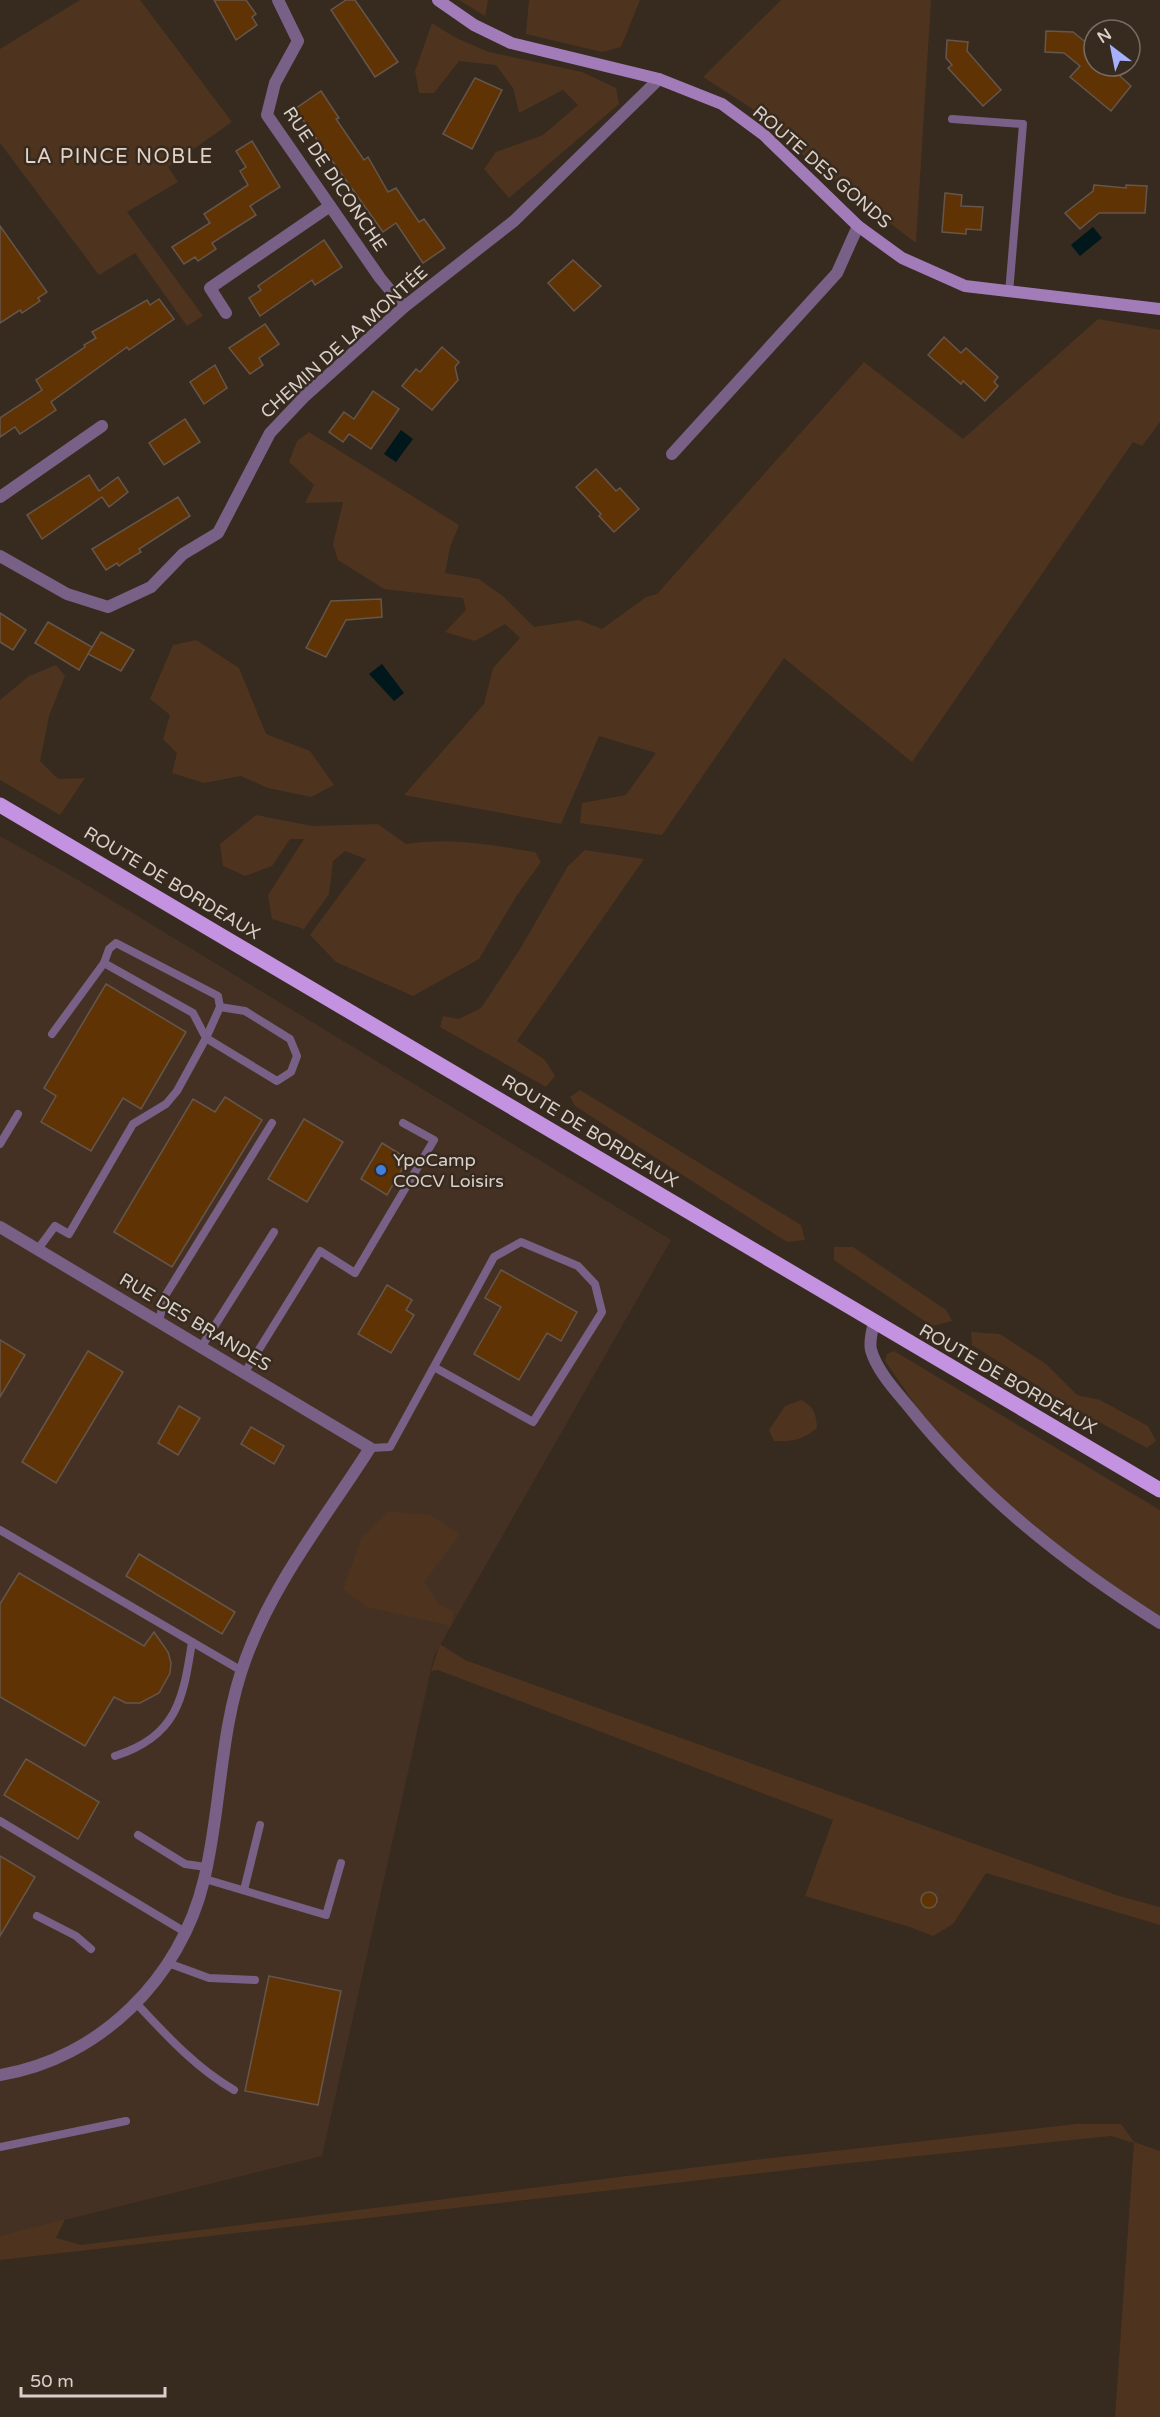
<svg xmlns="http://www.w3.org/2000/svg" width="1160" height="2417" font-family="'Varela Round',sans-serif">
  <rect width="100%" height="100%" fill="#372a1f"/>
  <polygon fill="#443123" points="0,836 80,881 671,1240 434,1656 322,2156 0,2236"/>
  <g fill="#4e341e">
    <polygon points="80,0 140,0 232,122 168,167 178,182 127,212 203,316 187,326 135,253 99,275 0,143 0,49"/>
    <polygon points="460,0 488,0 485,16 459,0"/>
    <polygon points="529,0 640,0 621,47 602,52 526,34"/>
    <polygon points="781,0 931,0 916,243 811,163 762,115 703,77"/>
    <polygon points="432,23 456,38 489,52 582,72 616,88 619,104 509,198 484,169 496,152 543,135 578,105 563,90 519,113 513,88 496,65 459,61 434,93 419,93 415,71"/>
    <polygon points="1098,319 1160,330 1160,422 1142,446 1133,442 912,762 784,658 662,835 580,823 582,803 626,795 656,753 599,736 561,824 404,795 484,704 493,668 520,638 505,624 475,641 445,632 466,610 463,598 384,589 338,560 333,544 343,502 305,503 314,485 289,462 297,441 309,432 459,525 450,547 445,573 479,579 504,597 534,627 579,620 602,629 646,597 657,594 864,362 963,439"/>
    <polygon points="196,640 239,668 266,734 310,751 334,785 311,797 268,788 241,776 204,783 172,773 177,753 163,739 170,715 150,699 173,645"/>
    <polygon points="56,665 65,676 49,716 40,761 58,779 85,778 60,815 0,780 0,700 29,676"/>
    <path d="M256 815 312 826 378 824 406 844C450 837 491 845 535 852L541 862 517 895 479 959 413 996 336 962 310 935 366 859 345 851 333 861 329 894 304 929 272 919 268 895 304 839H290L272 866 245 876 223 866 220 844Z"/>
    <polygon points="585,850 644,859 517,1041 545,1060 555,1076 546,1087 440,1027 443,1016 459,1019 481,1008 520,949 568,866"/>
    <polygon points="580,1090 801,1225 805,1240 787,1242 575,1106 570,1097"/>
    <polygon points="834,1247 853,1247 946,1310 952,1321 932,1326 834,1260"/>
    <polygon points="971,1332 1000,1334 1046,1364 1077,1395 1100,1400 1148,1426 1156,1441 1147,1448 1068,1405 972,1345"/>
    <polygon points="894,1351 1160,1510 1160,1623 1025,1522 945,1448 885,1361 887,1354"/>
    <path d="M801 1400C814 1407 816 1413 817 1428 803 1440 792 1442 774 1441L769 1430 785 1406Z"/>
    <polygon points="389,1511 430,1515 460,1534 424,1582 439,1604 454,1612 451,1626 367,1607 343,1589 362,1537"/>
    <polygon points="440,1644 465,1660 1119,1896 1160,1907 1160,1925 986,1873 953,1924 933,1936 910,1927 805,1896 833,1820 438,1670 431,1671"/>
    <polygon points="1076,2124 1121,2124 1134,2142 1160,2151 1160,2417 1115,2417 1134,2143 1111,2136 831,2165 0,2260 0,2236 65,2219 56,2238 81,2245 754,2160"/>
  </g>
  <g fill="#00171b">
    <polygon points="1093,227 1102,238 1080,256 1071,245"/>
    <polygon points="401,430 413,439 396,462 384,454"/>
    <polygon points="382,664 404,693 394,701 369,674"/>
  </g>
  <g fill="#603305" stroke="#65564b" stroke-width="1.5">
    <polygon points="214,0 246,0 256,14 252,17 257,25 236,40"/>
    <polygon points="346,0 355,0 398,62 375,77 331,10"/>
    <polygon points="1046,31 1073,32 1094,49 1094,66 1128,66 1120,76 1131,86 1111,111 1070,77 1080,66 1064,53 1045,52"/>
    <polygon points="947,40 968,42 967,51 1001,90 983,106 948,68 952,65 946,58"/>
    <polygon points="475,78 502,90 472,149 443,134"/>
    <polygon points="321,91 339,118 336,119 364,160 368,157 388,192 396,188 419,222 424,219 445,248 423,263 396,223 383,232 295,109"/>
    <polygon points="252,141 280,187 250,206 256,215 212,243 216,249 198,261 195,257 184,264 172,247 210,223 204,214 248,185 240,171 246,167 236,151"/>
    <polygon points="1094,185 1126,188 1126,185 1147,186 1145,213 1099,213 1080,229 1065,213 1093,191"/>
    <polygon points="945,193 962,195 961,206 983,207 981,230 966,229 966,234 942,232"/>
    <polygon points="0,226 47,292 38,298 40,301 22,313 20,310 0,323"/>
    <polygon points="324,240 342,267 315,285 312,280 260,316 249,298 261,290 258,286"/>
    <polygon points="573,260 601,286 574,311 548,283"/>
    <polygon points="159,299 174,319 129,350 127,347 51,402 56,410 20,434 15,427 0,437 0,418 42,390 36,380 85,347 84,345 96,338 92,332 147,300 150,305"/>
    <polygon points="265,324 279,344 259,358 263,365 250,374 229,348"/>
    <polygon points="944,337 961,353 966,348 998,377 994,382 998,386 985,401 963,381 961,384 928,355"/>
    <polygon points="442,347 459,362 455,367 458,380 432,410 402,386 416,369 420,372"/>
    <polygon points="215,365 227,388 204,404 190,382"/>
    <polygon points="373,391 399,409 371,449 349,434 343,442 329,432 344,412 354,419"/>
    <polygon points="185,419 200,442 164,465 149,443"/>
    <polygon points="596,469 616,491 620,488 639,509 614,532 599,516 601,514 576,487"/>
    <polygon points="89,475 99,491 118,477 128,492 109,507 102,497 42,539 27,515"/>
    <polygon points="178,497 190,516 139,549 141,552 126,561 119,566 117,563 106,570 92,549"/>
    <polygon points="381,599 382,617 346,620 326,657 306,648 331,601"/>
    <polygon points="0,613 26,630 13,650 0,642"/>
    <polygon points="48,622 92,647 79,670 35,643"/>
    <polygon points="101,632 134,650 121,671 88,654"/>
    <polygon points="106,984 186,1032 141,1109 123,1098 91,1151 41,1122 56,1096 44,1088"/>
    <polygon points="225,1097 262,1120 172,1267 114,1232 193,1099 215,1112"/>
    <polygon points="304,1119 343,1142 307,1202 268,1179"/>
    <polygon points="382,1143 408,1159 387,1195 361,1179"/>
    <polygon points="501,1270 577,1312 561,1341 547,1333 519,1380 474,1354 501,1307 485,1298"/>
    <polygon points="387,1285 412,1300 406,1310 414,1315 391,1353 358,1334"/>
    <polygon points="0,1340 25,1355 0,1397"/>
    <polygon points="88,1351 123,1372 56,1483 22,1462"/>
    <polygon points="179,1406 200,1418 178,1455 158,1443"/>
    <polygon points="251,1427 284,1446 274,1464 241,1444"/>
    <polygon points="139,1554 235,1612 222,1634 126,1576"/>
    <polygon points="19,1573 144,1646 154,1632 168,1652 171,1663 170,1673 159,1693 140,1703 126,1703 114,1697 85,1746 0,1697 0,1604"/>
    <polygon points="26,1759 99,1802 78,1839 4,1795"/>
    <polygon points="0,1856 35,1877 0,1936"/>
    <circle cx="929" cy="1900" r="8"/>
    <polygon points="269,1976 341,1991 318,2105 245,2091"/>
  </g>
  <g fill="none" stroke-linecap="round" stroke-linejoin="round">
    <g stroke="#786086" stroke-width="8">
      <polyline points="952,119 1023,124 1009,293"/>
      <polyline points="104,963 109,949 116,943 218,996 220,1007 206,1038 277,1081 291,1072 297,1056 290,1039 245,1011 220,1007"/>
      <polyline points="0,1144 18,1114"/>
      <polyline points="38,1249 55,1226 69,1234 133,1124 166,1104 177,1091 206,1038 193,1013 104,963 52,1034"/>
      <polyline points="159,1321 165,1296 272,1123"/>
      <polyline points="202,1346 274,1232"/>
      <polyline points="245,1372 320,1251 355,1273 434,1140 403,1123"/>
      <polyline points="370,1448 390,1447 494,1257 521,1242 578,1266 595,1284 602,1312 533,1422 434,1367"/>
      <polyline points="0,1530 242,1671"/>
      <path d="M115 1756C177 1736 183 1700 192 1642"/>
      <polyline points="0,1821 185,1932"/>
      <polyline points="138,1835 185,1864 206,1867"/>
      <polyline points="205,1879 326,1915 341,1863"/>
      <polyline points="244,1890 260,1825"/>
      <polyline points="37,1916 76,1936 91,1949"/>
      <polyline points="168,1963 209,1978 255,1980"/>
      <path d="M137 2004C167 2036 196 2068 234 2090"/>
      <polyline points="0,2147 126,2121"/>
    </g>
    <g stroke="#786086" stroke-width="12">
      <polyline points="278,0 298,41 275,83 267,115 380,278 404,307"/>
      <polyline points="226,313 210,288 330,206"/>
      <polyline points="672,454 837,273 858,226"/>
      <polyline points="0,497 102,426"/>
      <polyline points="0,556 67,594 108,607 151,587 183,554 218,533 270,433 305,396 404,307 514,221 659,79"/>
      <path d="M0 1227 370 1448C327 1516 274 1581 246 1658 219 1730 222 1806 204 1880 181 1977 100 2059 0 2075"/>
      <path d="M874 1323C872 1331 869 1341 871 1350 877 1371 895 1390 909 1407 979 1495 1065 1563 1160 1623"/>
    </g>
    <polyline stroke="#a27cb9" stroke-width="12" points="438,0 474,25 511,43 659,79 722,104 764,135 858,226 902,258 965,286 1160,309"/>
    <polyline stroke="#c392e1" stroke-width="15" points="0,805 1160,1490"/>
  </g>
  <circle fill="#3f7fe0" stroke="#372a1f" stroke-width="2" cx="381" cy="1170" r="6"/>
  <g text-anchor="middle" dominant-baseline="central" stroke-width="5" stroke-linejoin="round" paint-order="stroke">
    <g font-size="18" fill="#d9d0ca" stroke="#372a1f">
      <text transform="translate(822 167) rotate(41)">ROUTE DES GONDS</text>
      <text transform="translate(335 179) rotate(56)">RUE DE DICONCHE</text>
      <text transform="translate(344 342) rotate(-42)">CHEMIN DE LA MONTÉE</text>
      <text transform="translate(172 883) rotate(31)">ROUTE DE BORDEAUX</text>
      <text transform="translate(590 1131) rotate(31)">ROUTE DE BORDEAUX</text>
      <text transform="translate(195 1322) rotate(31)">RUE DES BRANDES</text>
      <text transform="translate(1008 1379) rotate(30)">ROUTE DE BORDEAUX</text>
    </g>
    <g font-size="18" fill="#d9d0ca" stroke="#372a1f" text-anchor="start">
      <text x="393" y="1160">YpoCamp<tspan x="393" dy="21">COCV Loisirs</tspan></text>
    </g>
    <g font-size="20" letter-spacing="1.5" fill="#e3d2c5" stroke="#372a1f">
      <text x="119" y="157">LA PINCE NOBLE</text>
    </g>
  </g>
  <g transform="translate(1112 48) rotate(328)"><circle r="28" fill="#372a1f" stroke="#786c63" stroke-width="1.5"/>
  <path d="M0-4.5L10 22L0 15L-10 22Z" fill="#a5b1fc"/>
  <text y="-9" font-size="16" font-weight="bold" text-anchor="middle" fill="#d9d0ca">N</text>
  </g>
  <path d="M21 2387v9h144v-9" fill="none" stroke="#d9d0ca" stroke-width="3"/>
  <text x="30" y="2387" font-size="18" fill="#d9d0ca" stroke="#372a1f" stroke-width="4.5" paint-order="stroke">50 m</text>
</svg>
